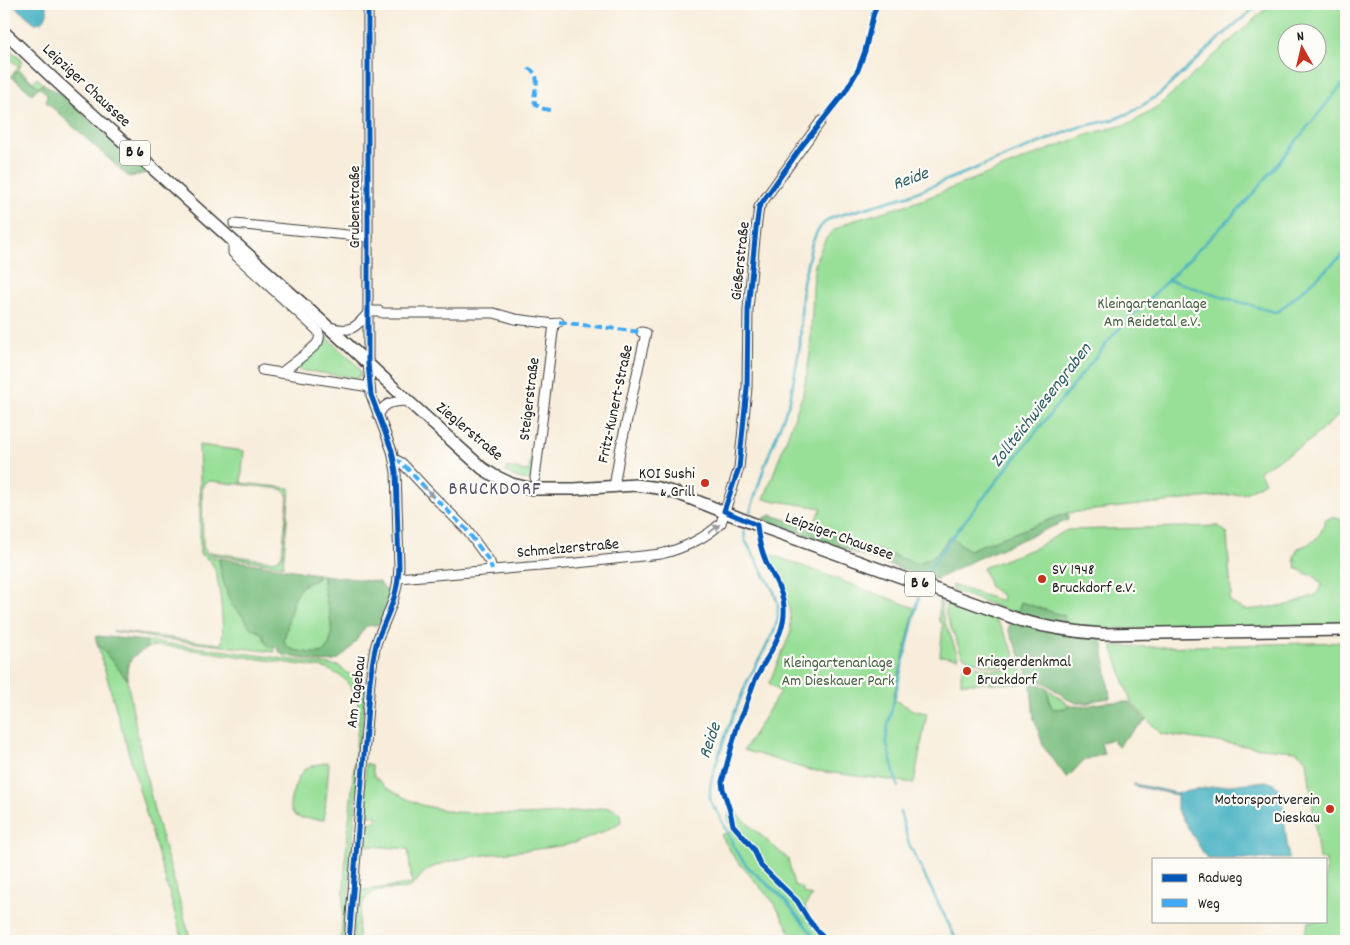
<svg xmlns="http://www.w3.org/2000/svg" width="1350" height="945" font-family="Dekko,sans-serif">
  <rect width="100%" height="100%" fill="#fdfcf7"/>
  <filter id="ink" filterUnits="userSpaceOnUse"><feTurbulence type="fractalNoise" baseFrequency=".02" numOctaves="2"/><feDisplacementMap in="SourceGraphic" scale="10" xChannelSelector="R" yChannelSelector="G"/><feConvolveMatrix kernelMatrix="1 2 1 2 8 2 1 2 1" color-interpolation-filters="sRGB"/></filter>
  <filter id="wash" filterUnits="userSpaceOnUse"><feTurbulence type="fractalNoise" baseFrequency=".0096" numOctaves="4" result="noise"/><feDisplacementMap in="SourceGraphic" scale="20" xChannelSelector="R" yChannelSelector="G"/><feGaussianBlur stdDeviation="1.12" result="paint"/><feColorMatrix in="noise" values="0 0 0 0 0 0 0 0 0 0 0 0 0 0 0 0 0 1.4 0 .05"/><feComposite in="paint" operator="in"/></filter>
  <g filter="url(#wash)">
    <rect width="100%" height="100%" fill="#f8eddb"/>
    <g fill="#98df98" stroke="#5a7e5a" fill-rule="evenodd">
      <path d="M1271 4H1346V409L1308 442 1259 471 1265 482 1246 493 1068 513 969 550 950 537 936 555 918 564 811 527 822 508 764 499 803 394 810 354 814 270 817 257 826 238 834 230 849 222 919 201 1065 143 1093 133 1131 123 1155 109ZM1288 32H1318V62H1288Z"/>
      <polygon points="4,46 21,58 21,64 19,69 33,82 37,78 44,84 39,87 18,71 11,76 19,67 4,53"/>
      <polygon points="326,337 357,365 361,373 358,378 299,370 297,368 298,365 325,344"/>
      <path d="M199 445 244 451 241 483 290 488 283 566 210 554 209 552 271 561 279 559 282 554 288 498 286 492 281 489 210 481 205 482 202 488 203 547 206 551 209 556 219 558 221 574 231 605 242 615 250 627 262 633 267 645 270 647H274L275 652 154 638 113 631 219 644 222 642C224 627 220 581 214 567 211 561 206 557 200 554V478Z"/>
      <polygon points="531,456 534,457 531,479 530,481 517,478 505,472 507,467 520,470 529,471"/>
      <path d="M1333 517 1340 519 1345 525 1346 554V626L1113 629 1091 628 1064 625 1021 602 1017 614 952 590V585L1002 601 1003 596 990 587 983 568 1035 548 1067 530 1219 526 1227 533 1231 595 1229 599 1233 604 1245 610 1256 609 1287 605 1316 595 1322 585 1316 577 1305 573 1296 568 1294 557 1298 548C1313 544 1322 536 1325 520Z"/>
      <polygon points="767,553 915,608 893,699 915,711 927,713 914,783 809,770 744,750 780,692 769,683 791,632 790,610 783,587"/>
      <path d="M317 574 323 575C321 595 342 635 324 652 316 654 296 652 290 648 286 645 286 644 284 641 288 625 291 597 302 586 307 582 312 582 317 579Z"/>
      <path d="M939 597C943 603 941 609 943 616 947 631 955 643 958 658L940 656 943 624 939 621Z"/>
      <path d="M949 601 995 619 1002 629 1015 655C1015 659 1016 661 1014 663 1005 673 970 662 962 655L946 615V604Z"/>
      <path d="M146 641 220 650 330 665 339 666 353 677 362 682 365 686 345 941H341L346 853 359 714C357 689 347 676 324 668L164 646H154L146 649Z"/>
      <polygon points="1346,642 1346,941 1302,941 1309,921 1326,921 1326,859 1319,859 1307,760 1296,751 1260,748 1161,734 1131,702 1112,646 1158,647"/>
      <polygon points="97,643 127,679 141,754 155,814 191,941 183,941"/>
      <polygon points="966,664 993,670 1009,669 1018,665 1020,666 1027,679 1022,684 961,683 961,674 964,665"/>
      <polygon points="1047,688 1069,705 1065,708 1054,709 1051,706"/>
      <path d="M328 762 329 765 324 820 301 818 295 816C293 813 291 810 290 806 290 797 298 775 305 769 311 765 321 764 328 762Z"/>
      <path d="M366 763 371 765 374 776 387 788 407 799 421 805 454 812 524 815 562 813 607 807 615 809 620 814 621 822C604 832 585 841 565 845 526 852 486 852 448 862 440 864 429 868 424 873 417 878 416 886 407 888 395 890 376 887 367 897 357 908 359 928 358 941H353L356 891 412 884 408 849 360 845 361 825 376 821V816L368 815 362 811Z"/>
      <polygon points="731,809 788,859 794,885 802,888 803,893 812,896 805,906 810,919 829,941 795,941 775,904 734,857 721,835 732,831 728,817"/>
    </g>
    <g fill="#7abe80" stroke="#4b6d4e">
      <polygon points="18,71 38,87 44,84 51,89 60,93 147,173 129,177 46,102 47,94 39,87 32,94 11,76"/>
      <polygon points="1068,513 1068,520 974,560 937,579 931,580 762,519 771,515 811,527 918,564 936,555 950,536 969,550"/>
      <path d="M219 558 317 574V579C312 582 307 582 302 586 291 597 288 625 284 641 286 644 286 645 289 648 296 652 316 654 324 652 342 635 321 595 323 575L379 582 391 596 382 620 377 625 366 626C359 636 347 657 334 661 323 664 296 657 284 655L280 653 277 647H270L267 645 262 633 250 627 242 615 231 605 221 574Z"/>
      <polygon points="1021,602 1065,616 1064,625 1042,621 1017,614"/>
      <polygon points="1013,622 1102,637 1110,698 1096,700 1088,703 1077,703 1067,699 1047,684 1030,677 1009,631 1009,626"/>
      <path d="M98 636 146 641V649C131 656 126 662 127 679L97 643 95 637Z"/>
      <path d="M1032 683 1041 685 1047 688 1051 706 1054 709 1065 708 1069 705C1085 709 1094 703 1109 702 1116 702 1123 702 1129 702L1146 720 1124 739 1118 746 1111 739 1101 743 1104 754 1084 760 1067 778 1043 746 1038 729 1034 720 1031 686Z"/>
    </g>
    <g fill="#45b1c2" stroke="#30666f">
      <path d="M12 4H45C49 10 47 17 42 22L35 23Z"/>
      <path d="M1266 781C1273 783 1277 785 1281 792L1289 859H1207L1177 810V795L1134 786V784L1177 793 1212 787Z"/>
    </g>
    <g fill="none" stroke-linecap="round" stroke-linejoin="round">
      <g stroke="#45b1c2" stroke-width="2.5">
        <polyline points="1167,281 1173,281 1212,294 1275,312 1279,311 1346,252"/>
        <polyline points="750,512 765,465 790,400 800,346 801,314 803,282 812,243 817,232 822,225 829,219 837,216 907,196 1079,127 1112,120 1132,112 1160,94 1223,35 1259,4"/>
        <polyline points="745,528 744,530 745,540 774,592 778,604 778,618 775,629 767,645 747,682 727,731 713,773 710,788 710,799 713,806 718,813 736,851 747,866 782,897 818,941"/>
        <polyline points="925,575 949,541 1114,334 1248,200 1346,80"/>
        <polyline points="898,787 886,741 888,725 919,597"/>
        <polyline points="900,812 909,844 957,941"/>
      </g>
    </g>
  </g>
  <g filter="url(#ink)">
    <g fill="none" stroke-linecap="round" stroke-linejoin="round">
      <defs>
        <g id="minor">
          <polyline points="234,224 368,237"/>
          <path d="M233 242V253L318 331C320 335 320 338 318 342 314 349 288 367 281 373"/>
          <polyline points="368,311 379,311 382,313 494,313 515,319 554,324 559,322"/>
          <path d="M330 327C350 333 356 328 368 313"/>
          <polyline points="262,370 370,387"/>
          <path d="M378 416C385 401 393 402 408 401"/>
          <polyline points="394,459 402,463 432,495 466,529 490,562 492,570"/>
          <polyline points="535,478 554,324"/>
          <polyline points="614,487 620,451 646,333 641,332"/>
          <path d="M398 578 577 563 661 554C682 549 706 538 721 523L739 468 747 388 748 309 756 229 759 207 821 121"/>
          <path d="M349 941 370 681C372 667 373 652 378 638 389 611 398 596 399 566L396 472 392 451 371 395 368 363V4"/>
        </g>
        <path id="major" d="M4 32 57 82 348 345 408 401 482 468 493 475 512 484 533 489H574L636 485 658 488 679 494 757 525 1023 621C1049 628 1076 632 1103 634L1346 630"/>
      </defs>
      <use href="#minor" stroke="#3d3b39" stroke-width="11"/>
      <use href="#major" stroke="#3d3b39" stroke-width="14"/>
      <use href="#minor" stroke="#fff" stroke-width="9"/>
      <use href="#major" stroke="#fff" stroke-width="11"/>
      <g stroke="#3fa9f5" stroke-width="4" stroke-dasharray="8 4" stroke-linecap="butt">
        <path d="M528 68C552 80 515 107 551 110"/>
        <polyline points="559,322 641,332"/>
        <polyline points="394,459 402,463 432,495 466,529 490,562 492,570"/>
      </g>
      <defs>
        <g id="cycleway">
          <path d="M349 941 370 681C372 667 373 652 378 638 389 611 398 596 399 566L396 472 392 451 371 395 368 363V4"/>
          <path d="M826 941 808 919 797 901 761 866 753 848 733 825 730 811 723 789 722 782 738 724C745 712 748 698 753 685 764 658 790 632 783 600 780 586 772 575 766 562 761 550 758 538 757 525L724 511 739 468 747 388 748 309 756 229 759 207 802 146 845 92 858 70 865 51 873 16 877 4"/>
        </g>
      </defs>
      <use href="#cycleway" stroke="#fdfcf7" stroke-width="8"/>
      <use href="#cycleway" stroke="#0057b8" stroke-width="5"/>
    </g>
    <defs><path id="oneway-solid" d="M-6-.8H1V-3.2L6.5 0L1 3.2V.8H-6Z" transform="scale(1.25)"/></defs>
    <g fill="#999">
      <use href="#oneway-solid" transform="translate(429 492) rotate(47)"/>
      <use href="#oneway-solid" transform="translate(714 529) rotate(-38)"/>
    </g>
  </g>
  <g fill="#c8321e" stroke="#fdfcf7" stroke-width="2">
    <circle cx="705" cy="483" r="5"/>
    <circle cx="1042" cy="579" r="5"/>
    <circle cx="967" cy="671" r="5"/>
    <circle cx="1330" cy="809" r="5"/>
  </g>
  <g text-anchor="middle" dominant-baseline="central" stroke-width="4.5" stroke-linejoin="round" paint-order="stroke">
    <g fill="#fdfcf7" stroke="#605f5e" stroke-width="1">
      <rect x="120" y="140.5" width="30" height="25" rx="4"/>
      <rect x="905" y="571.5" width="30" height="25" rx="4"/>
    </g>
    <g font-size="15" font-weight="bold" fill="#1c1c1c">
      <text x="135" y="153">B 6</text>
      <text x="920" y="584">B 6</text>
    </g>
    <g font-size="16" fill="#1c1c1c" stroke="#fdfcf7">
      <text transform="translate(86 86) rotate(43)">Leipziger Chaussee</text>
      <text transform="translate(355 207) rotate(-90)">Grubenstraße</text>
      <text transform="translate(741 261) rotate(-84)">Gießerstraße</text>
      <text transform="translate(530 399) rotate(-83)">Steigerstraße</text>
      <text transform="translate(616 404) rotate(-78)">Fritz-Kunert-Straße</text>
      <text transform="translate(469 432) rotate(40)">Zieglerstraße</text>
      <text transform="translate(839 537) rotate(20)">Leipziger Chaussee</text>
      <text transform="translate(568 549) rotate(-5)">Schmelzerstraße</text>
      <text transform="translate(357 692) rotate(-83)">Am Tagebau</text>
    </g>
    <g font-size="16" fill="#476047" stroke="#fdfcf7">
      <text x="1152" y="304">Kleingartenanlage<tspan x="1152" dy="18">Am Reidetal e.V.</tspan></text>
      <text x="838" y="663">Kleingartenanlage<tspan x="838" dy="18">Am Dieskauer Park</tspan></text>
    </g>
    <g font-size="16" fill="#1c1c1c" stroke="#fdfcf7" text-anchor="end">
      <text x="695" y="474">KOI Sushi<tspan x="695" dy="18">&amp; Grill</tspan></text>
      <text x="1052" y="570" text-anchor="start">SV 1948<tspan x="1052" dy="18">Bruckdorf e.V.</tspan></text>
      <text x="977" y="662" text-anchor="start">Kriegerdenkmal<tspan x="977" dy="18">Bruckdorf</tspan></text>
      <text x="1320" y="800">Motorsportverein<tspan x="1320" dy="18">Dieskau</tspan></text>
    </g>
    <g font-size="18" font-style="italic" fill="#2e5f67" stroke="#fdfcf7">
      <text transform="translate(911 180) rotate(-20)">Reide</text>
      <text transform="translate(1042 406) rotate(-52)">Zollteichwiesengraben</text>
      <text transform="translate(711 741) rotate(-71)">Reide</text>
    </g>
    <g font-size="19" letter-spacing="1" fill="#595368" stroke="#fdfcf7">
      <text x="495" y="490">BRUCKDORF</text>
    </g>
  </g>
  <rect width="1350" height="945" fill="none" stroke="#fdfcf7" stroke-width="20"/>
  <rect x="1152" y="858" width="175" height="65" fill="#fdfcf7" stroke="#a3a29f"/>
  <rect x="1162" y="874" width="25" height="8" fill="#0057b8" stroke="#a3a29f"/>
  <text x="1198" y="882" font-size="15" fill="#1c1c1c">Radweg</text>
  <rect x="1162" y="899" width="25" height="8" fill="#3fa9f5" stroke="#a3a29f"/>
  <text x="1198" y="908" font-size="15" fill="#1c1c1c">Weg</text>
  <g transform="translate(1302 48) rotate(352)"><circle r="24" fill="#fdfcf7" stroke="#a3a29f"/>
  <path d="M0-4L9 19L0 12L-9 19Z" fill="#c8321e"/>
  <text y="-8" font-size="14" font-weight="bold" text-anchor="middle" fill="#1c1c1c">N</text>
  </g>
</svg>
